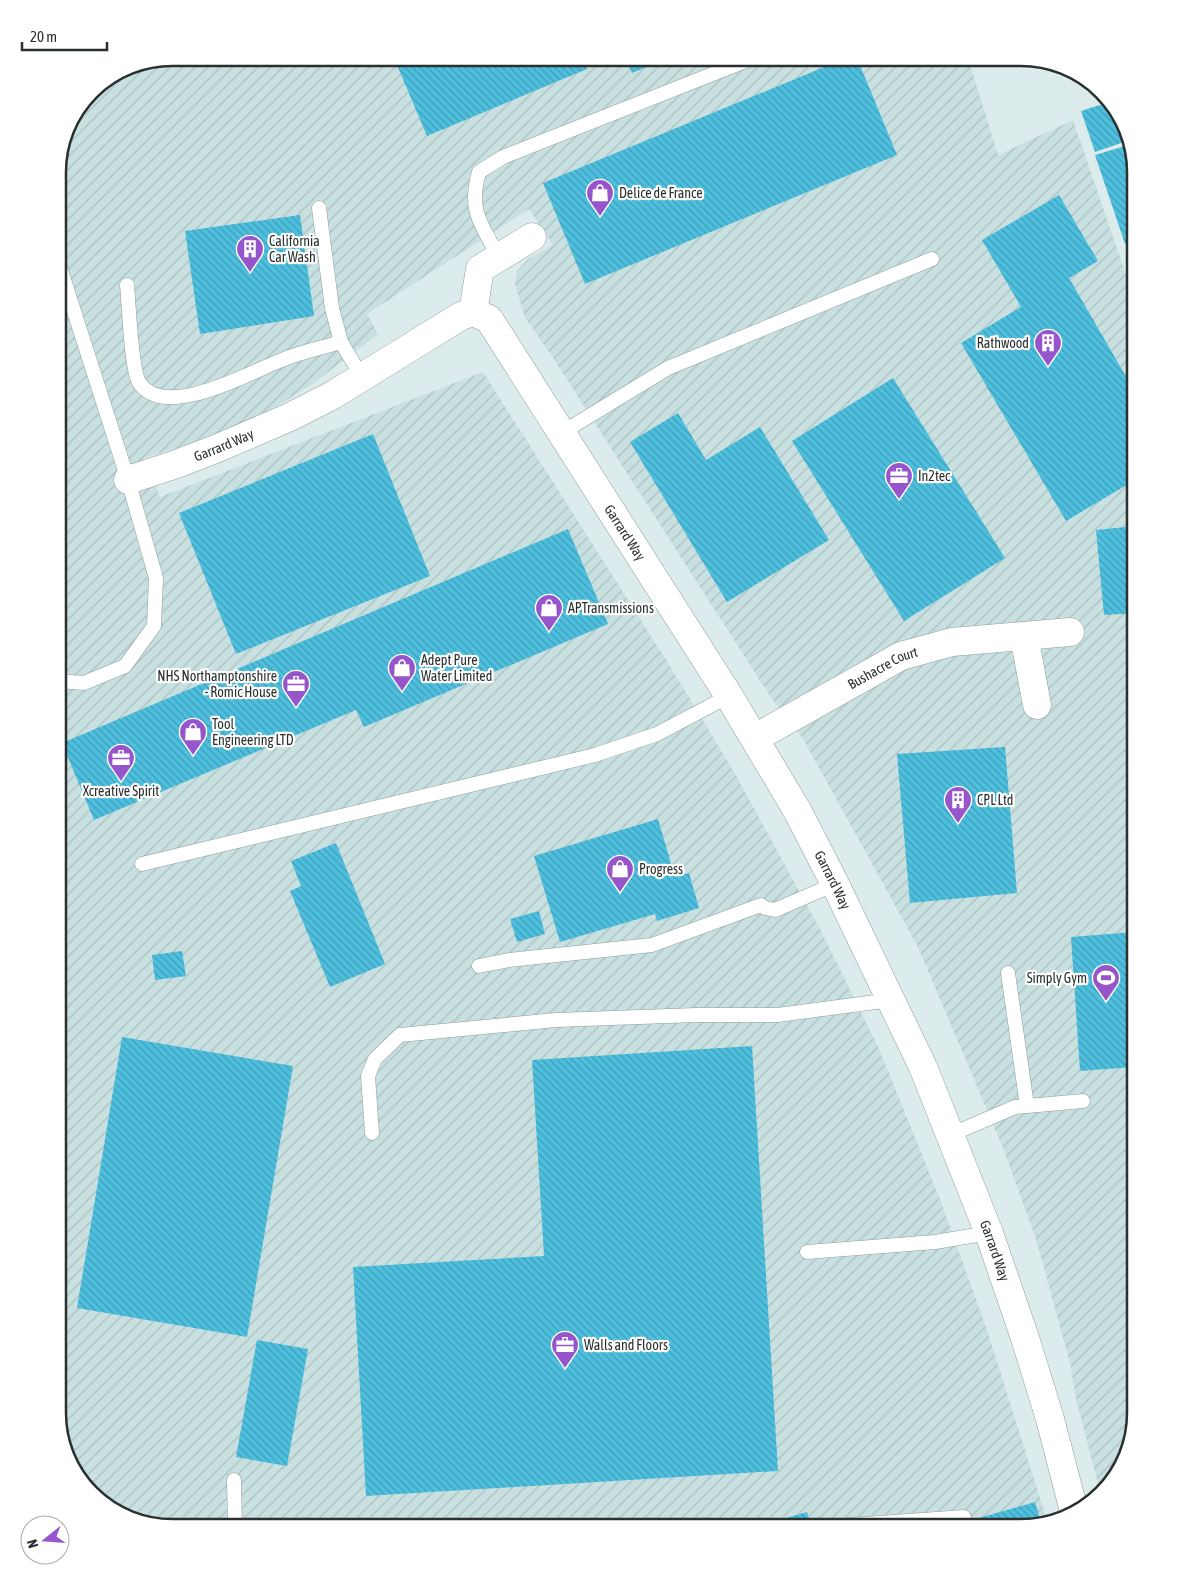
<svg xmlns="http://www.w3.org/2000/svg" width="1193" height="1585" font-family="'Asap Condensed',sans-serif">
  <defs>
    <pattern id="industrial-furrows" width="10" height="10" patternUnits="userSpaceOnUse" patternTransform="scale(1.25)"><rect width="10" height="10" fill="#c8e0e0"/><path d="M-1 1l2-2M0 10L10 0M9 11l2-2" fill="none" stroke="#acc0c0"/></pattern>
    <pattern id="building-back-hatch" width="6" height="6" patternUnits="userSpaceOnUse" patternTransform="scale(1.25)"><rect width="6" height="6" fill="#4ec0df"/><path d="M-1 5l2 2M0 0l6 6M5-1l2 2" fill="none" stroke="#419cb5"/></pattern>
  </defs>
  <rect width="100%" height="100%" fill="#dcebeb"/>
  <polygon fill="url(#industrial-furrows)" points="172,58 968,58 998,155 1073,120 1135,301 1135,1413 1120,1470 1100,1491 1076,1399 1070,1363 1036,1239 1004,1150 917,945 803,739 770,696 550,353 525,318 515,284 517,271 528,259 553,245 529,209 367,314 378,334 311,385 266,413 207,439 144,458 160,497 483,372 670,666 734,772 821,931 880,1051 941,1202 987,1330 1047,1520 1021,1527 172,1527 115,1512 77,1476 58,1413 58,165 69,122 96,86 129,66"/>
  <g fill="url(#building-back-hatch)">
    <polygon points="394,58 582,58 587,69 427,136"/>
    <polygon points="625,58 668,58 632,73"/>
    <polygon points="846,58 857,58 897,155 585,284 543,183"/>
    <polygon points="1000,58 1025,58 1003,66"/>
    <polygon points="1109,102 1124,142 1095,152 1081,111"/>
    <polygon points="1125,146 1135,178 1135,240 1125,244 1095,155"/>
    <polygon points="1059,195 1098,261 1069,278 1135,392 1135,480 1066,521 961,343 1021,307 982,240"/>
    <polygon points="300,215 314,316 200,334 185,231"/>
    <polygon points="1135,248 1135,273 1128,250"/>
    <polygon points="893,378 1005,558 904,621 792,441"/>
    <polygon points="678,413 706,460 760,427 829,540 727,602 630,442"/>
    <polygon points="373,434 430,576 236,654 179,513"/>
    <polygon points="1135,526 1135,613 1104,615 1096,530"/>
    <polygon points="568,529 608,624 364,727 356,710 94,820 62,743"/>
    <polygon points="1005,747 1017,893 910,903 897,754"/>
    <polygon points="658,819 675,877 689,873 699,908 657,921 655,914 560,942 534,856"/>
    <polygon points="336,843 385,964 330,987 290,891 301,886 291,861"/>
    <polygon points="539,911 545,934 517,942 510,919"/>
    <polygon points="1135,932 1135,1067 1080,1071 1071,937"/>
    <polygon points="182,951 186,976 155,980 152,955"/>
    <polygon points="122,1037 293,1066 247,1337 77,1308"/>
    <polygon points="752,1046 778,1471 366,1496 353,1267 544,1256 532,1060"/>
    <polygon points="257,1340 308,1349 287,1466 236,1457"/>
    <polygon points="1035,1502 1041,1522 1021,1527 974,1527 972,1520"/>
    <polygon points="807,1512 811,1527 755,1527"/>
    <polygon points="716,1522 718,1527 700,1527"/>
  </g>
  <g fill="none" stroke-linecap="round" stroke-linejoin="round">
    <defs>
      <g id="service">
        <polyline points="319,208 332,308 341,342"/>
        <path d="M499 257C481 224 468 211 479 172L503 157 753 58"/>
        <path d="M127 285C129 304 131 372 140 384 167 420 250 372 282 360 301 352 321 348 341 342L362 377"/>
        <polyline points="563,432 668,368 932,259"/>
        <polyline points="58,681 84,683 125,666 154,626 156,578 128,480 58,261"/>
        <polyline points="142,864 595,755 657,734 729,696"/>
        <polyline points="479,966 509,960 652,945 761,905 765,908 775,910 835,884"/>
        <polyline points="1008,973 1027,1106"/>
        <polyline points="372,1133 368,1076 375,1059 400,1035 556,1020 696,1015 778,1015 891,1000"/>
        <polyline points="950,1135 1015,1107 1083,1101"/>
        <polyline points="807,1252 935,1242 989,1233"/>
        <polyline points="234,1480 235,1527"/>
        <polyline points="823,1527 964,1517"/>
      </g>
      <g id="minor">
        <polyline points="473,312 480,269 532,237"/>
        <path id="s1" d="M128 480 174 465 218 448 290 417 333 395 461 316 473 312 489 319 729 696 798 812 835 884 923 1067 989 1233 1025 1338 1050 1419 1074 1511"/>
        <polyline points="1024,636 1037,705"/>
        <path id="s2" d="M755 738 901 656 952 642 1070 632"/>
      </g>
    </defs>
    <use href="#service" stroke="#8f9d9c" stroke-width="15"/>
    <use href="#minor" stroke="#8f9d9c" stroke-width="29"/>
    <use href="#service" stroke="#fff" stroke-width="14"/>
    <use href="#minor" stroke="#fff" stroke-width="28"/>
  </g>
  <defs>
    <symbol id="shop-pin" viewBox="-11 -11 22 30"><path d="M0 17L-7.5 6A9.5 9.5 0 1 1 7.5 6Z" fill="#9655ca" stroke="#fff"/><path d="M-5-2.5h2.3a2.7 3.5 0 0 1 5.4 0H5L5.5 6h-11ZM-1.5-2.5h3a1.5 2.3 0 0 0-3 0Z" fill="#fff"/></symbol>
    <symbol id="building-pin" viewBox="-11 -11 22 30"><path d="M0 17L-7.5 6A9.5 9.5 0 1 1 7.5 6Z" fill="#9655ca" stroke="#fff"/><path d="M-4-6H4V6H1V3H-1V6H-4ZM-2.5-4.3h1.7v1.8h-1.7ZM.8-4.3h1.7v1.8H.8ZM-2.5-1h1.7V.8h-1.7ZM.8-1h1.7V.8H.8Z" fill="#fff"/></symbol>
    <symbol id="office-pin" viewBox="-11 -11 22 30"><path d="M0 17L-7.5 6A9.5 9.5 0 1 1 7.5 6Z" fill="#9655ca" stroke="#fff"/><path d="M-6-3h4V-5.5h4V-3h4V5H-6ZM-1-4.5V-3h2v-1.5ZM-6 0V1H6V0Z" fill="#fff"/></symbol>
    <symbol id="stadium-pin" viewBox="-11 -11 22 30"><path d="M0 17L-7.5 6A9.5 9.5 0 1 1 7.5 6Z" fill="#9655ca" stroke="#fff"/><path d="M0-5a6.5 5 0 1 0 0 10a6.5 5 0 1 0 0-10ZM-3.5-1.8h7v3.6h-7Z" fill="#fff"/></symbol>
  </defs>
  <g fill-rule="evenodd">
    <use href="#shop-pin" x="584" y="177" width="32" height="43"/>
    <use href="#building-pin" x="234" y="233" width="32" height="43"/>
    <use href="#building-pin" x="1032" y="327" width="32" height="43"/>
    <use href="#office-pin" x="883" y="460" width="32" height="43"/>
    <use href="#shop-pin" x="533" y="592" width="32" height="43"/>
    <use href="#shop-pin" x="386" y="652" width="32" height="43"/>
    <use href="#office-pin" x="280" y="668" width="32" height="43"/>
    <use href="#shop-pin" x="177" y="716" width="32" height="43"/>
    <use href="#office-pin" x="105" y="742" width="32" height="43"/>
    <use href="#building-pin" x="942" y="784" width="32" height="43"/>
    <use href="#shop-pin" x="604" y="853" width="32" height="43"/>
    <use href="#stadium-pin" x="1090" y="962" width="32" height="43"/>
    <use href="#office-pin" x="549" y="1329" width="32" height="43"/>
  </g>
  <g text-anchor="middle" dominant-baseline="central" stroke-width="4.5" stroke-linejoin="round" paint-order="stroke">
    <g font-size="14" fill="#2a2f2f" stroke="#fff" text-anchor="start">
      <text x="619" y="193">Delice de France</text>
      <text x="269" y="241">California<tspan x="269" dy="16">Car Wash</tspan></text>
      <text x="1029" y="343" text-anchor="end">Rathwood</text>
      <text x="918" y="476">In2tec</text>
      <text x="568" y="608">APTransmissions</text>
      <text x="421" y="660">Adept Pure<tspan x="421" dy="16">Water Limited</tspan></text>
      <text x="277" y="676" text-anchor="end">NHS Northamptonshire<tspan x="277" dy="16">- Romic House</tspan></text>
      <text x="212" y="724">Tool<tspan x="212" dy="16">Engineering LTD</tspan></text>
      <text x="121" y="791" text-anchor="middle">Xcreative Spirit</text>
      <text x="977" y="800">CPL Ltd</text>
      <text x="639" y="869">Progress</text>
      <text x="1087" y="978" text-anchor="end">Simply Gym</text>
      <text x="584" y="1345">Walls and Floors</text>
    </g>
    <g font-size="14" fill="#2a2f2f" stroke="#fff">
      <text stroke="none"><textPath href="#s1" startOffset="102">Garrard Way</textPath></text>
      <text stroke="none"><textPath href="#s1" startOffset="656">Garrard Way</textPath></text>
      <text stroke="none"><textPath href="#s2" startOffset="146">Bushacre Court</textPath></text>
      <text stroke="none"><textPath href="#s1" startOffset="1061">Garrard Way</textPath></text>
      <text stroke="none"><textPath href="#s1" startOffset="1466">Garrard Way</textPath></text>
    </g>
  </g>
  <path d="M0 0H1193V1585H0ZM172 66H1021A106 106 0 0 1 1127 172V1413A106 106 0 0 1 1021 1519H172A106 106 0 0 1 66 1413V172A106 106 0 0 1 172 66Z" fill="#fff" fill-rule="evenodd"/>
  <path fill="none" stroke="#2a2f2f" stroke-width="2.5" d="M172 66H1021A106 106 0 0 1 1127 172V1413A106 106 0 0 1 1021 1519H172A106 106 0 0 1 66 1413V172A106 106 0 0 1 172 66Z"/>
  <g transform="translate(45 1540) rotate(253)"><circle r="24" fill="#ffffff" stroke="#aaacac"/>
  <path d="M0-4L9 19L0 12L-9 19Z" fill="#9655ca"/>
  <text y="-8" font-size="14" font-weight="bold" text-anchor="middle" fill="#2a2f2f">N</text>
  </g>
  <path d="M22 42v8h85v-8" fill="none" stroke="#2a2f2f" stroke-width="2.5"/>
  <text x="30" y="42" font-size="15" fill="#2a2f2f" stroke="#ffffff" stroke-width="4" paint-order="stroke">20 m</text>
</svg>
